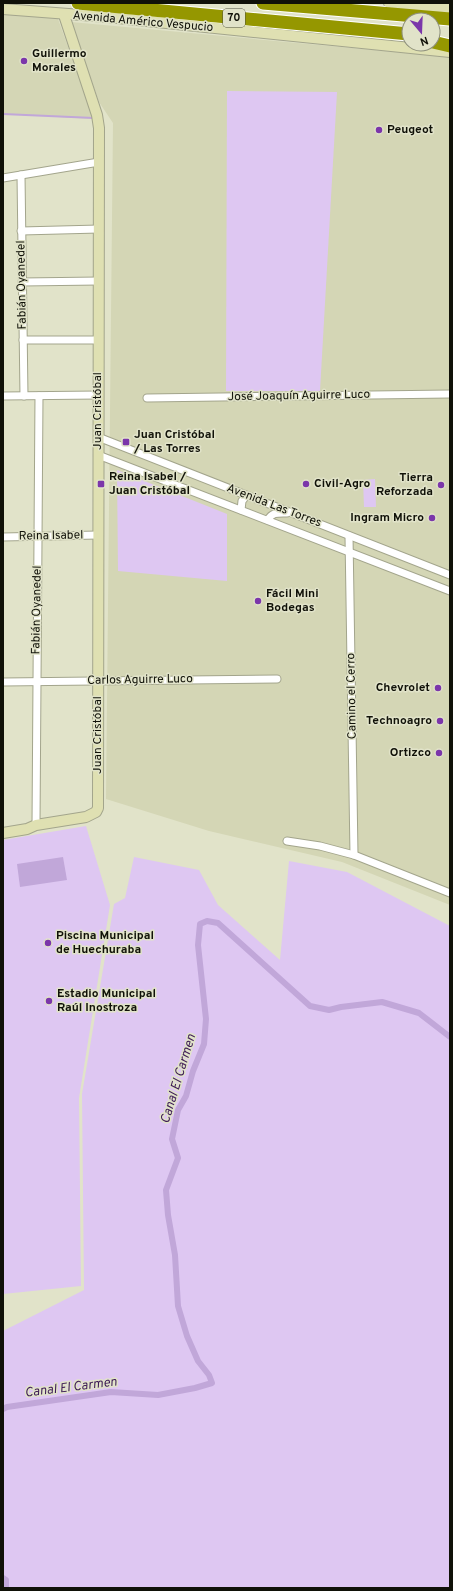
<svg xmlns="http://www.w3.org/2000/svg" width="453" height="1591" font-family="Overpass,sans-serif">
  <rect width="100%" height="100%" fill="#e1e3c9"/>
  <g fill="#d4d6b5">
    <polygon points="3,13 58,19 94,119 3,114"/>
    <polygon points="71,22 450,57 450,905 342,862 209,831 106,799 113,123 99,102"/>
  </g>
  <g fill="#dec7f2">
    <polygon points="227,91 337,92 320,391 226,391"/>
    <polygon points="117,470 227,514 227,581 118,571"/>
    <polygon points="375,479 376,507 364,507 363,480"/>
    <polygon points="86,826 110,905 79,1098 81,1286 3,1294 3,840"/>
    <polygon points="134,857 199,870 218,905 280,960 289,861 347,872 450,926 450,1588 3,1588 3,1331 84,1290 82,1094 114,904 125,898"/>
  </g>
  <polygon fill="#c1a7d9" points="63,857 67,880 20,887 17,864"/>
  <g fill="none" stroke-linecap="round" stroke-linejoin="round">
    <polyline stroke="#c1a7d9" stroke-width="2" points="3,114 94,118"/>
    <g stroke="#c1a7d9" stroke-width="6">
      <polyline points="3,1409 7,1407 111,1392 158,1395 195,1388 212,1383 209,1375 198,1361 187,1336 178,1306 175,1255 168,1215 166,1190 178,1158 172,1139 178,1110 186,1096 193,1071 204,1044 206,1019 198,945 200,924 207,921 218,923 310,1006 329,1010 341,1007 382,1002 419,1013 450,1037"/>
      <polyline points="3,1578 6,1580 6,1588"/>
    </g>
    <defs>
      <g id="street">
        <polyline points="21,175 24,396"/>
        <polyline points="3,178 99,162"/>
        <polyline points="21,231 99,229"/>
        <polyline points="22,282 99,281"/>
        <polyline points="23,340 99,340"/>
        <polyline points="3,396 99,395"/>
        <polyline points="147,398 450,394"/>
        <polyline points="98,437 450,575"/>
        <polyline points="98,455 450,591"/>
        <polyline points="241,510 242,501 246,496"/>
        <path d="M268 520C272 512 278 513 287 513"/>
        <polyline points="349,536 354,855"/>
        <polyline points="3,537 98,535"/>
        <polyline points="3,682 277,679"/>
        <polyline points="36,825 39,396"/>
        <polyline points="287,841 320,846 354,855 450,893"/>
      </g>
      <g id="secondary">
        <polyline points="389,3 450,8"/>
        <polyline points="3,9 108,17 450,52"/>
        <polyline points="3,833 27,829 36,825 86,817 96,812 98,808 99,128 97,115 64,15"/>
      </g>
      <g id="highway">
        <polyline points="78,3 409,34"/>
        <polyline points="263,3 450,19"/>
        <polyline points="433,42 450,46"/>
      </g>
    </defs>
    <use href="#street" stroke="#a3a58c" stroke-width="9"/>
    <use href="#secondary" stroke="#a3a58c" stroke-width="12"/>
    <use href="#highway" stroke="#fff" stroke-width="15"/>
    <use href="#street" stroke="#fff" stroke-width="7"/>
    <use href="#secondary" stroke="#dfe0b2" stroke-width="10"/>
    <use href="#highway" stroke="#959700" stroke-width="13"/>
  </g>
  <g fill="#7b36aa" stroke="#e1e3c9" stroke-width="1.5">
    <circle cx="24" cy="61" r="4"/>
    <circle cx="379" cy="130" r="4"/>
    <rect x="122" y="438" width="8" height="8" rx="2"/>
    <rect x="97" y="480" width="8" height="8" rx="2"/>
    <circle cx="306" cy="484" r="4"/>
    <circle cx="441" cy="485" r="4"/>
    <circle cx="432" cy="518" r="4"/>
    <circle cx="258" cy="601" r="4"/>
    <circle cx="438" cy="688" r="4"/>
    <circle cx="440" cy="721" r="4"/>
    <circle cx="439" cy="753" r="4"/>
    <circle cx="48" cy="943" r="4"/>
    <circle cx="49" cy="1001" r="4"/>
  </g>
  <g text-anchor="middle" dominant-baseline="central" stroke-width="3" stroke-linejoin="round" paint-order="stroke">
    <rect fill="#e1e3c9" stroke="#4f5042" stroke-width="1" x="223" y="9" width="22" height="18" rx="3"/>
    <g font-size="11" font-weight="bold" fill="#101108">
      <text x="234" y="18">70</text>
    </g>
    <g font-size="12" fill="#101108" stroke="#e1e3c9">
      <text transform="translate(143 22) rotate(5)">Avenida Américo Vespucio</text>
      <text transform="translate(22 285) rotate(-91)">Fabián Oyanedel</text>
      <text transform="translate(299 396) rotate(-1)">José Joaquín Aguirre Luco</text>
      <text transform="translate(98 411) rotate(-90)">Juan Cristóbal</text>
      <text transform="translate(274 506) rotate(21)">Avenida Las Torres</text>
      <text transform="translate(51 536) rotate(-1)">Reina Isabel</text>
      <text transform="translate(37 610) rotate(-89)">Fabián Oyanedel</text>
      <text transform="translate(140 680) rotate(-1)">Carlos Aguirre Luco</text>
      <text transform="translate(352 696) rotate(-91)">Camino el Cerro</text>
      <text transform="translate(98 735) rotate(-90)">Juan Cristóbal</text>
    </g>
    <g font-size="12" font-weight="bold" fill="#101108" stroke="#e1e3c9" text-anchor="start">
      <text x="32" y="54">Guillermo<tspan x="32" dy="14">Morales</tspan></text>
      <text x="387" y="130">Peugeot</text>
      <text x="134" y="435">Juan Cristóbal<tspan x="134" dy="14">/ Las Torres</tspan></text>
      <text x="109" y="477">Reina Isabel /<tspan x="109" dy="14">Juan Cristóbal</tspan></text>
      <text x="433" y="478" text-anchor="end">Tierra<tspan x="433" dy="14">Reforzada</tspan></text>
      <text x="314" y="484">Civil-Agro</text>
      <text x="424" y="518" text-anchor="end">Ingram Micro</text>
      <text x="266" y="594">Fácil Mini<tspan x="266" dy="14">Bodegas</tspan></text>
      <text x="430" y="688" text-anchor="end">Chevrolet</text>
      <text x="432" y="721" text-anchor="end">Technoagro</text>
      <text x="431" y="753" text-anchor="end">Ortizco</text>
      <text x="56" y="936">Piscina Municipal<tspan x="56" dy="14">de Huechuraba</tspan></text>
      <text x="57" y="994">Estadio Municipal<tspan x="57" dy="14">Raúl Inostroza</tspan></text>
    </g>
    <g font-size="13" font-style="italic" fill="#3d1a56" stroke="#e1e3c9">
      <text transform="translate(179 1079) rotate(-73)">Canal El Carmen</text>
      <text transform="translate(71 1388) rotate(-7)">Canal El Carmen</text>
    </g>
  </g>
  <rect width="453" height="1591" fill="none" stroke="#101108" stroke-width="8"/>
  <g transform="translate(421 32) rotate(161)"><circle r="19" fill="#e1e3c9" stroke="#8d8f7c"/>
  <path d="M0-3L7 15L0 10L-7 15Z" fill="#7b36aa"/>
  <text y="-6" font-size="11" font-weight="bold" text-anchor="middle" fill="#101108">N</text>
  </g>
</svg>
